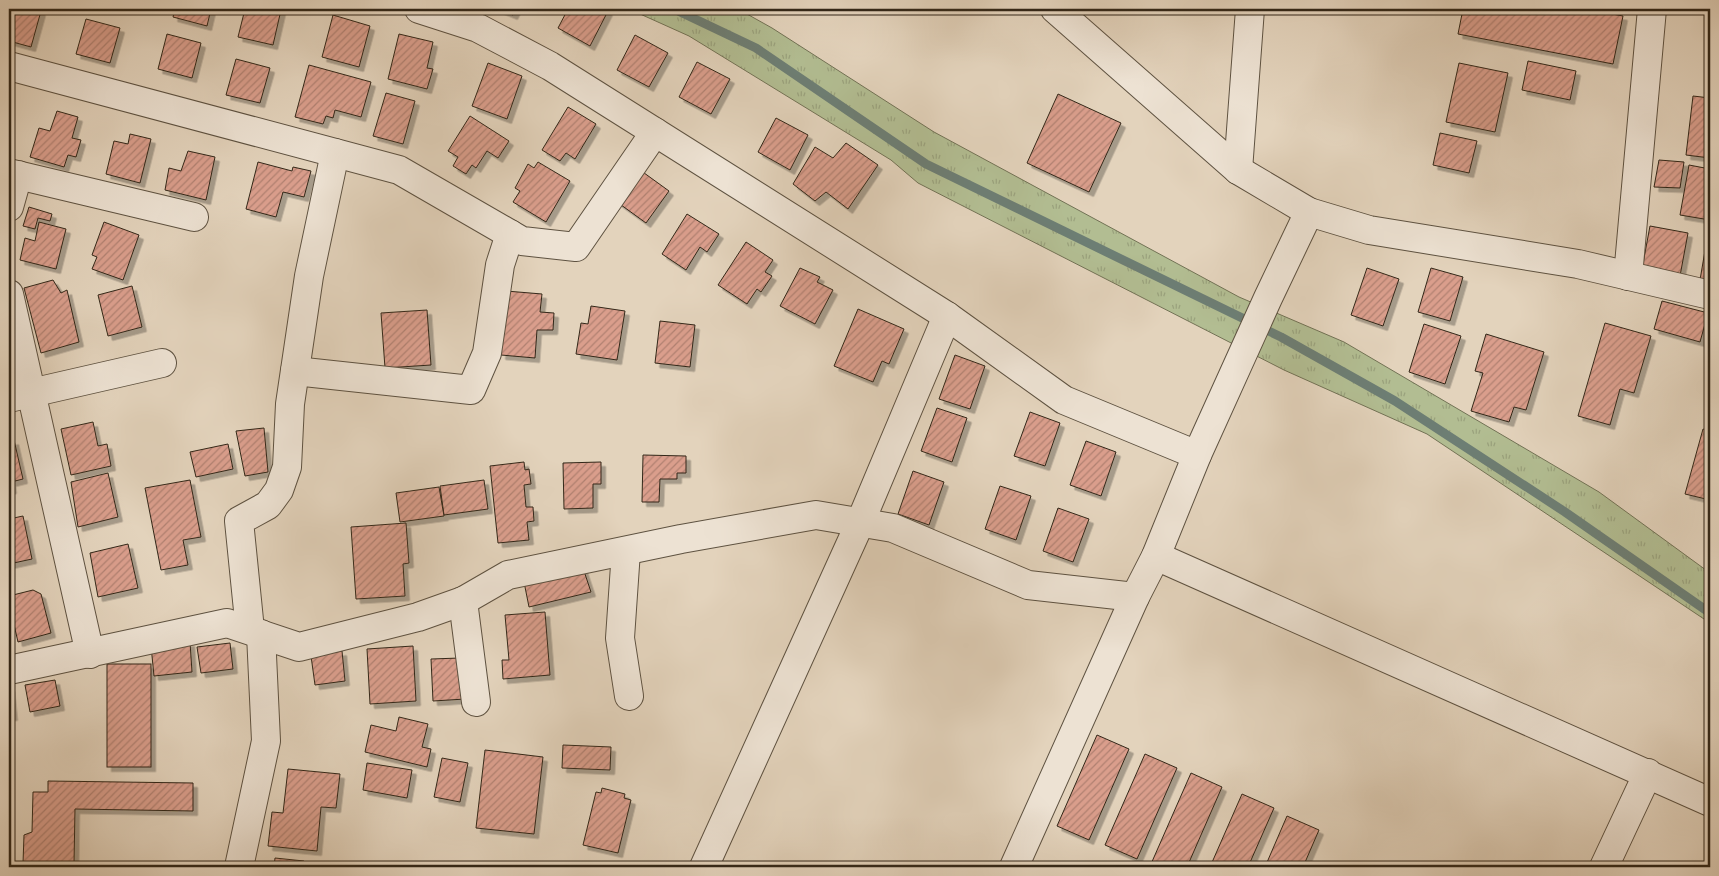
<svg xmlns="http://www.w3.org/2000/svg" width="1719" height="876" font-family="'Gentium Book Plus',serif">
  <defs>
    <pattern id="grass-tufts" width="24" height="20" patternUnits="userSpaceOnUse" patternTransform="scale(1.25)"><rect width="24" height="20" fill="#b2bd92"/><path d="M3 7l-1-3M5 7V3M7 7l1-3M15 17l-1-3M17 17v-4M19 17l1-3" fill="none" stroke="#9aa27d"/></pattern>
    <pattern id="building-hatch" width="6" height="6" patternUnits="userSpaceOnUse" patternTransform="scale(1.25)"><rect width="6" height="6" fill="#da9e8c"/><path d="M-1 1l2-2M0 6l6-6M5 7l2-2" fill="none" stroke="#b18171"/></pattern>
    <filter id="shadow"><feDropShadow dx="4.5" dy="4.5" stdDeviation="0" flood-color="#0004"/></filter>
  </defs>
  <rect width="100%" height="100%" fill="#e3d3bc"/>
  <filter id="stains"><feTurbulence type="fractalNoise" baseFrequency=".004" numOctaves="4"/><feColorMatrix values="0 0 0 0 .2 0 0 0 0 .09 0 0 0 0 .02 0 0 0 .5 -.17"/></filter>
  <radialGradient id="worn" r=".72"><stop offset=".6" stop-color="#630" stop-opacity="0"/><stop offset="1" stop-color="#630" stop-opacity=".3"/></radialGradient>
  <polygon fill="url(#grass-tufts)" stroke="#727255" points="629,9 738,9 772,28 934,132 1239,297 1344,342 1599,492 1710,573 1710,623 1427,434 1284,370 918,183 891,160 689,36"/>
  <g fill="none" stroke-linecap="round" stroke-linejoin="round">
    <polyline stroke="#6d7e74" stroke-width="9" points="674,9 756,48 926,164 1281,337 1395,401 1565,512 1710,613"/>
  </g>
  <g fill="url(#building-hatch)" stroke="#322718" filter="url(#shadow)">
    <polygon points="9,9 32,9 41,11 31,47 9,41"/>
    <polygon points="175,9 211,9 207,26 173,17"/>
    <polygon points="245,9 281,10 273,45 238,37"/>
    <polygon points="498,9 516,9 513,15"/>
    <polygon points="568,9 603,9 608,11 590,46 558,28"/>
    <polygon points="1463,9 1585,9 1623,16 1613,64 1458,34"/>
    <polygon points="333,15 370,26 359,67 322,57"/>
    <polygon points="86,19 120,28 110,63 76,54"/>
    <polygon points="167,34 201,43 192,78 158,69"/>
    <polygon points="399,34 433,42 427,68 433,69 427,89 388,79"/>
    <polygon points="635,35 668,53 649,87 617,70"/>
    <polygon points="236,59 270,68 260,103 226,95"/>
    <polygon points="1528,61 1576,71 1570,100 1522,90"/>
    <polygon points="697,62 730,79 711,114 679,97"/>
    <polygon points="488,63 522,76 507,119 472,106"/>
    <polygon points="1459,63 1508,73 1495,132 1446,122"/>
    <polygon points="309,65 371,82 361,117 335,110 333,118 326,116 323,124 295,117"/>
    <polygon points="386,93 415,101 403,144 373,136"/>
    <polygon points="1058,94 1121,123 1089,192 1027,163"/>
    <polygon points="1693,96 1710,98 1710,158 1686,155"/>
    <polygon points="568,107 596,124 575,159 566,153 560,161 542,150"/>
    <polygon points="57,111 78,117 72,138 81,140 76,157 68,155 64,167 30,157 39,128 50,131"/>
    <polygon points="470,116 509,141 498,158 487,151 476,168 472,165 466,174 453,166 458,157 448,151"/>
    <polygon points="776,118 808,135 790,170 758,152"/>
    <polygon points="1440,133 1477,141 1469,173 1433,165"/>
    <polygon points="130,134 151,139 140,183 106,174 114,141 128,144"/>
    <polygon points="846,143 878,165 848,209 826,192 815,201 793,184 815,147 833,158"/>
    <polygon points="188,151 215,157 206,200 165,190 169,168 181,171"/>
    <polygon points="1659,160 1684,162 1680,188 1654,187"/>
    <polygon points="258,162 292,171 293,167 311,171 304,197 283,192 276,217 246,209"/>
    <polygon points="538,162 570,181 546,222 513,202 520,191 515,188 528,164 534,168"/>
    <polygon points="1689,165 1710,169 1710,220 1680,215"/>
    <polygon points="640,170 669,191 646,223 617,202"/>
    <polygon points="29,207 52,214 50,221 38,218 35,229 23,226"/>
    <polygon points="687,214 719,234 707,252 700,247 686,270 662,254"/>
    <polygon points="39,222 66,229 56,269 20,260 25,238 35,241"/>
    <polygon points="104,222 139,235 123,280 92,269 97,257 92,255"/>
    <polygon points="1650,226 1688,233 1680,276 1642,269"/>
    <polygon points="1708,233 1710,233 1710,282 1700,280"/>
    <polygon points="746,242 773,260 765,272 772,276 761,292 757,289 747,304 718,285"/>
    <polygon points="800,268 820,277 817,282 833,290 815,324 780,306"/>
    <polygon points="1367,268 1399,279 1383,326 1351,315"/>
    <polygon points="1431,268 1463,277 1450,321 1418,312"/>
    <polygon points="53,280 61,293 67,290 79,342 41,353 24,288"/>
    <polygon points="132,286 142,327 108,336 98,295"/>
    <polygon points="506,291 542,294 540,312 554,313 553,330 537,330 535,358 501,355"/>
    <polygon points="1662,301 1708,313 1700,342 1654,329"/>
    <polygon points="591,306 625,311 617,360 576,354 581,323 588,324"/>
    <polygon points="858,309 904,329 889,364 882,361 873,382 834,366"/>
    <polygon points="427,310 431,365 385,368 381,313"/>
    <polygon points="660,321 695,325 690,367 655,363"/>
    <polygon points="1605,323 1651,336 1634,393 1620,389 1610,425 1578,416"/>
    <polygon points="1424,324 1461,336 1445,384 1409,372"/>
    <polygon points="1486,334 1544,352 1526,410 1514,407 1509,422 1471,411 1483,373 1475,371"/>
    <polygon points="955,355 985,366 970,409 939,399"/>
    <polygon points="937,408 967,418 952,462 921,451"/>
    <polygon points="1030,412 1060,423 1045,466 1014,456"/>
    <polygon points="93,422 98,446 107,444 111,466 71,475 61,429"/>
    <polygon points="264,428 268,472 245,476 236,431"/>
    <polygon points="1703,429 1710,431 1710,500 1685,494"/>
    <polygon points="14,440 23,479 11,482 12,489 9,490 9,442"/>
    <polygon points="1086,441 1116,452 1101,496 1070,485"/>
    <polygon points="228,444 233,469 196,477 190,452"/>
    <polygon points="643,455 686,456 686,473 677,473 677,479 660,479 659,502 642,502"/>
    <polygon points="524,462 525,470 529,469 531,484 524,485 526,507 533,507 534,521 527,522 529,540 498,543 490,466"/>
    <polygon points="601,462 601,484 593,484 593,508 564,509 563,463"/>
    <polygon points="913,471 944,482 929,525 898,514"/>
    <polygon points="108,473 118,517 78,527 71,482"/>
    <polygon points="190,480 201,537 183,540 188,565 161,570 145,488"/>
    <polygon points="484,480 488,509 444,515 440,486"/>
    <polygon points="1000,486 1031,496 1016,540 985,529"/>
    <polygon points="439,487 444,516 400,522 396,493"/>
    <polygon points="1058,508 1089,519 1073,562 1043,551"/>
    <polygon points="23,516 32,559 9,564 9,519"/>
    <polygon points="406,523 409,563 403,564 405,596 356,599 351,527"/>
    <polygon points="128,544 138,588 98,597 90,553"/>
    <polygon points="583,568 591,592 529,607 524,582"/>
    <polygon points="33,590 41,594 51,633 18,642 9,603 9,596"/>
    <polygon points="545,612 550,675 503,679 502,660 509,660 505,615"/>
    <polygon points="190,642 192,672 154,676 151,646"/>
    <polygon points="230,643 233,669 201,673 197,647"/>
    <polygon points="413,646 416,701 370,704 367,649"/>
    <polygon points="342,651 345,681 315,685 311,656"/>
    <polygon points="460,658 465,699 433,701 431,659"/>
    <rect x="107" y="664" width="44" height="103"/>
    <polygon points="55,680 60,706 30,712 25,685"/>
    <polygon points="10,687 13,716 9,716 9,688"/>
    <polygon points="399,717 428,724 422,747 431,749 427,767 365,752 371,725 396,731"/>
    <polygon points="1097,735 1129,749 1089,840 1057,826"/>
    <polygon points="563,745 611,747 610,770 562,768"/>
    <polygon points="485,750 543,757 534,834 476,828"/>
    <polygon points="1145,754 1177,768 1137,859 1105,845"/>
    <polygon points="442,758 468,763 460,802 434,797"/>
    <polygon points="367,763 412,770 407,798 363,790"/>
    <polygon points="288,769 340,774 336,808 321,807 317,851 268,846 272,812 283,813"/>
    <polygon points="1191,773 1222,787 1187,867 1158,867 1151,864"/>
    <polygon points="48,781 193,783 193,811 75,809 74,864 23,863 24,835 32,832 33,792 48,792"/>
    <polygon points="602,788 625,794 624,798 631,800 618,853 583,845 596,792 601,793"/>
    <polygon points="1242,794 1274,808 1248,867 1210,867"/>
    <polygon points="1287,816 1319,830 1303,867 1265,867"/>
    <polygon points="275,858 304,861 303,867 274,867"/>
  </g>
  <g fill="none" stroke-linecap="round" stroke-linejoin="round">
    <defs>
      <g id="minor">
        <polyline points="419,9 478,28 550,66 947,316 1064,400 1197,455"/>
        <polyline points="9,66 399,170 522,241 576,247 655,132"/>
        <polyline points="1238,170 1250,9"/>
        <polyline points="9,173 194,217"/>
        <polyline points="9,207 18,175"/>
        <polyline points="1628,276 1652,9"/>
        <polyline points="9,294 90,654"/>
        <polyline points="295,371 471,390 487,353 500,265 510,234"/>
        <polyline points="9,398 162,363"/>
        <polyline points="626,551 620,638 629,696"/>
        <polyline points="1156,556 1710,802"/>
        <polyline points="463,601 476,702"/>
        <polyline points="250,630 239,521 268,505 279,490 287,467 290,404 309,276 335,153"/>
        <polyline points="9,670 227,623 299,647 418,617 463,601 508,575 681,539 816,515 893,528 1028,585 1135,597"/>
        <polyline points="239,867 266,741 261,634"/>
        <polyline points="704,867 860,523 947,316"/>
        <polyline points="1014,867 1135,597 1156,556 1197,455 1268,298 1309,212 1369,230 1578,264 1710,295"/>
        <polyline points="1604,867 1648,773"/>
      </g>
      <polyline id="tertiary" points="1055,9 1238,170 1309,212"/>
    </defs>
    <use href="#minor" stroke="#5e5241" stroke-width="30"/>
    <use href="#tertiary" stroke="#5e5241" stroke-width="30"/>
    <use href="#minor" stroke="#ede2d3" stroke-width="28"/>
    <use href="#tertiary" stroke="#ede2d3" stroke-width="28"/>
  </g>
  <rect width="1719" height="876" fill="none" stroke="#e3d3bc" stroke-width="30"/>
  <rect x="10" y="10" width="1699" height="856" fill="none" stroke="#322718" stroke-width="2.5"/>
  <rect x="15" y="15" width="1689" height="846" fill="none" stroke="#322718"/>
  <rect width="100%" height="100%" filter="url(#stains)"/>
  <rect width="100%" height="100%" fill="url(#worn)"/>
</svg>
